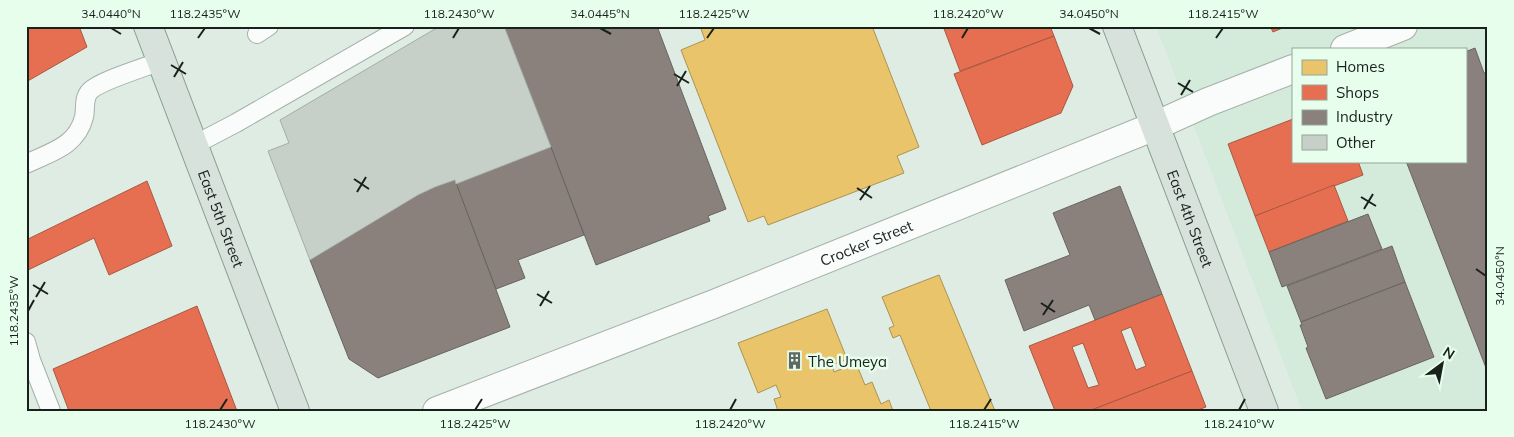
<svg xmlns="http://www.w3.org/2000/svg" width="1514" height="437" font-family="Mulish,sans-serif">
  <rect width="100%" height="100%" fill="#dfece3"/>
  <path fill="#d4eada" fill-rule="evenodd" d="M1156 26H1488V411H1302ZM1293 49H1465V161H1293Z"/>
  <g fill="#e9c46a" stroke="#ab9352">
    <polygon points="700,26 872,26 919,147 897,156 904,173 768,225 764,216 748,222 681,50 705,40"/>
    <polygon points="939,275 995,411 931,411 900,335 893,338 889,328 894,326 882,297"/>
    <polygon points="827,309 847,359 832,365 834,372 856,363 865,385 872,382 881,404 889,400 893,411 778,411 774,399 781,397 776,385 758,393 738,343"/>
  </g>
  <g fill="#e76f51" stroke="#a95841" fill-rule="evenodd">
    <polygon points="26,26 79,26 87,47 26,82"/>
    <polygon points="943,26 1050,26 1054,36 960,71"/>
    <polygon points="1270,26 1287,26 1273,32"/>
    <polygon points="1054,36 1073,86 1061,113 982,145 954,74"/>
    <polygon points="1293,119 1293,161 1358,161 1363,175 1255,216 1228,144"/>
    <polygon points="147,181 172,246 109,275 94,238 26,271 26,240"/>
    <polygon points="1334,185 1348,221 1269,252 1255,216"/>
    <path d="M1162 294 1192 371 1089 411H1055L1029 346ZM1131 327 1146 366 1136 370 1121 331ZM1083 343 1099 385 1088 388 1072 347Z"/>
    <polygon points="197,306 237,411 69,411 53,369"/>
    <polygon points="1192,371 1206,407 1195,411 1089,411"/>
  </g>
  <g fill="#8a817c" stroke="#68645f">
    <polygon points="504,26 657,26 726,209 708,216 710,221 596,265"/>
    <polygon points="1475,48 1484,73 1488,72 1488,373 1406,161 1465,161 1465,52"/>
    <polygon points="551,147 584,235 518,260 525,278 496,289 456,184"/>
    <polygon points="455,180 510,327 378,378 349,359 310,260 418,195 435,187"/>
    <polygon points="1120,186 1162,294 1095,320 1089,305 1024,331 1005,280 1070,255 1053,213"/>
    <polygon points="1368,214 1382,249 1282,287 1269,252"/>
    <polygon points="1392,246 1405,282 1301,322 1287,286"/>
    <polygon points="1405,282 1434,357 1326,399 1306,348 1308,347 1300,325 1302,325 1301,322"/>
  </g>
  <polygon fill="#c6d0c9" stroke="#a4ada6" points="440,26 504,26 551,147 456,184 455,180 435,187 418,195 310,260 268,151 289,143 280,120"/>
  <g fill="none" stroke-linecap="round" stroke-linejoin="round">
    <defs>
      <g id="service">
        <polyline points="257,34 269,26"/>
        <polyline points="194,145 236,123 405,26"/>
        <path d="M26 164C51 152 77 146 84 117 86 109 83 98 90 91 99 81 146 67 161 61"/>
        <polyline points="26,342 31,360 51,411"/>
      </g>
      <g id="minor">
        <polyline points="1345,49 1403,26"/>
        <path id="s1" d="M437 411 714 304 1155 126 1208 102 1293 69"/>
      </g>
      <g id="primary">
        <path id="s2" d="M148 26 295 411"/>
        <path id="s3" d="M1117 26 1264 411"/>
      </g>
    </defs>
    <use href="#service" stroke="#a5b0a8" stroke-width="20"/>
    <use href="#minor" stroke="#a5b0a8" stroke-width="30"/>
    <use href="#primary" stroke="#899e91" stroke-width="30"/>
    <use href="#service" stroke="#fafcfb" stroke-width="18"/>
    <use href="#minor" stroke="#fafcfb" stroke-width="28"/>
    <use href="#primary" stroke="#d8e2dc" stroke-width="28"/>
  </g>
  <path fill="none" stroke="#19211b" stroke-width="2" d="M111 28 121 34M600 28 611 34M1089 28 1100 34M198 38 205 28M453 38 459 28M707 38 714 28M962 38 968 28M1216 38 1223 28M171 65 186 74M674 74 689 83M174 77 183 62M1178 83 1193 92M677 86 686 71M1181 95 1190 80M354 179 369 189M857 188 872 198M357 192 366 177M1361 197 1376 206M860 200 870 186M1364 209 1373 194M1476 269 1486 276M33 285 48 294M537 294 552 303M36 297 45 282M1041 303 1055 312M540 306 549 291M28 311 34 300M1043 315 1053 300M220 410 227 399M475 410 482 399M730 410 736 399M984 410 991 399M1239 410 1245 399"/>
  <defs>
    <symbol id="building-bare" viewBox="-9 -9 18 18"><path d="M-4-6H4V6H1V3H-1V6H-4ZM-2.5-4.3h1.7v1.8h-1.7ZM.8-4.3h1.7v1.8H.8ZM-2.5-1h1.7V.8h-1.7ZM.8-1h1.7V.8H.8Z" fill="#5e6861" stroke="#e7feed" stroke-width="2.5" paint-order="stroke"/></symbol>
  </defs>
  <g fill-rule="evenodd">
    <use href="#building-bare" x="782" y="348" width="25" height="25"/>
  </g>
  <g text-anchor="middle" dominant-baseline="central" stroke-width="5" stroke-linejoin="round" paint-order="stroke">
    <g font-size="15" fill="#19211b" stroke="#e7feed">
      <text stroke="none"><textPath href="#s2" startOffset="206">East 5th Street</textPath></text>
      <text stroke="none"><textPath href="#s3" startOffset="206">East 4th Street</textPath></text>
      <text stroke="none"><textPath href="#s1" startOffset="461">Crocker Street</textPath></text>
    </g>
    <g font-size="15" fill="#19211b" stroke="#e7feed" text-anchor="start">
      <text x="808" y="361">The Umeya</text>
    </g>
  </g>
  <rect width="1514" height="437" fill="none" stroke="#e7feed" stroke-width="55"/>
  <rect x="1292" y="48" width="175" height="115" fill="#e7feed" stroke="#95a699"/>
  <rect x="1302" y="60" width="25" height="15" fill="#e9c46a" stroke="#95a699"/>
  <text x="1336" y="72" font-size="15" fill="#19211b">Homes</text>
  <rect x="1302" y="85" width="25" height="15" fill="#e76f51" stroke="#95a699"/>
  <text x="1336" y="98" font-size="15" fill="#19211b">Shops</text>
  <rect x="1302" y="110" width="25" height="15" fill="#8a817c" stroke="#95a699"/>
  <text x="1336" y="122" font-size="15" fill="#19211b">Industry</text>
  <rect x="1302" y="135" width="25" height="15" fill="#c6d0c9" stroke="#95a699"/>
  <text x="1336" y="148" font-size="15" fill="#19211b">Other</text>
  <g transform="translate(1442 364) rotate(32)" stroke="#e7feed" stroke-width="4" paint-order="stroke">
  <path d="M0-4L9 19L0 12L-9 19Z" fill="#19211b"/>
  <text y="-8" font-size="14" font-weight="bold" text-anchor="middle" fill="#19211b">N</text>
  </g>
  <rect x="28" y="28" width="1458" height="382" fill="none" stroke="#19211b" stroke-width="2"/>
  <g font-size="12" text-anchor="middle" fill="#19211b">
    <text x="111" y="18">34.0440°N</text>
    <text x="205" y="18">118.2435°W</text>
    <text x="459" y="18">118.2430°W</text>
    <text x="600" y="18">34.0445°N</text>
    <text x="714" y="18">118.2425°W</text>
    <text x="968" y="18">118.2420°W</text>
    <text x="1089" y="18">34.0450°N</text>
    <text x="1223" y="18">118.2415°W</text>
    <text transform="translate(1500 276) rotate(-90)" y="4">34.0450°N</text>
    <text transform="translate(14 311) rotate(-90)" y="4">118.2435°W</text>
    <text x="220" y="428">118.2430°W</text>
    <text x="475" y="428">118.2425°W</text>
    <text x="730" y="428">118.2420°W</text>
    <text x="984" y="428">118.2415°W</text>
    <text x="1239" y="428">118.2410°W</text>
  </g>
</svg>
